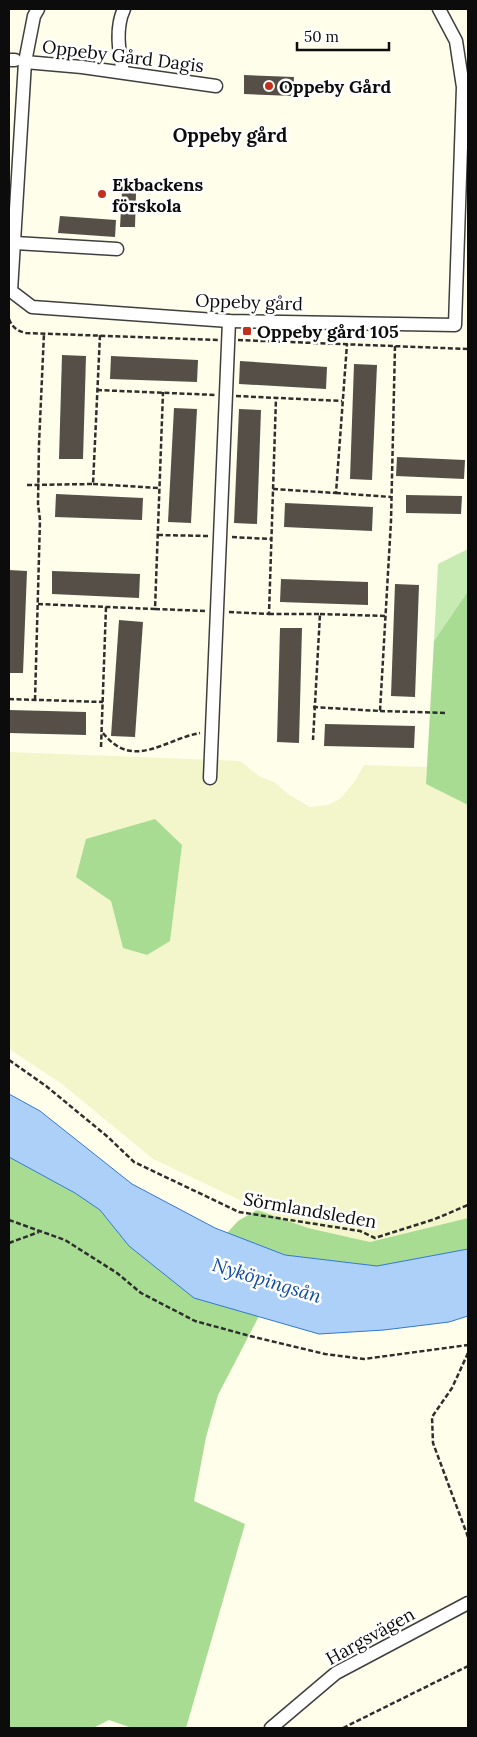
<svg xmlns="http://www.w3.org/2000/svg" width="477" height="1737" font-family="Lora,serif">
  <rect width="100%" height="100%" fill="#fffeeb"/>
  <path fill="#f3f6ca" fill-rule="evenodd" d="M9 752 240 761 259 776 274 782 288 794 310 807 328 805 340 799 355 781 364 765 427 767 426 784 468 805V1218L370 1242 308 1228 257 1210 246 1203 153 1159 62 1084 9 1049ZM111 901 147 955 123 948Z"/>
  <polygon fill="#c7ebb3" points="468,549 468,591 434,641 438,564"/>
  <g fill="#a7dc92">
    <polygon points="468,591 468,805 426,784 434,641"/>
    <polygon points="155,819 182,845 170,941 147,955 123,948 111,901 76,877 86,839"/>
    <polygon points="9,1157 75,1193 100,1210 129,1246 194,1297 259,1316 218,1395 206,1437 194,1501 245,1524 186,1728 132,1728 109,1720 93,1728 9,1728"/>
    <polygon points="257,1210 308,1228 370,1242 468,1218 468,1249 377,1266 285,1255 227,1233 238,1221"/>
  </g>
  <polygon fill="#add0f9" stroke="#3178d3" points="9,1094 40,1111 132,1184 215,1228 285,1255 377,1266 468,1249 468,1316 449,1322 384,1330 319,1334 194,1298 129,1246 100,1210 75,1193 9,1157"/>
  <g fill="#554f48">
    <polygon points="244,75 294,77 293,96 244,94"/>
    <polygon points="122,192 136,193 135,227 120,227"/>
    <polygon points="60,216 116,220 115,237 58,233"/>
    <polygon points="62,355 86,356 83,459 59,459"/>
    <polygon points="111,356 198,360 197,382 110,379"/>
    <polygon points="240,361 327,367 326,389 239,384"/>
    <polygon points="354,364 377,365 372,480 350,479"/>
    <polygon points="174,408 197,409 191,523 168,522"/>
    <polygon points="239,409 261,410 257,524 234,523"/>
    <polygon points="397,457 465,460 464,479 396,476"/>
    <polygon points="56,494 143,498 142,520 55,517"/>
    <polygon points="406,495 462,496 461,514 406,513"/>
    <polygon points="285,503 373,507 372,531 284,527"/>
    <polygon points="9,570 27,571 23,673 9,673"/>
    <polygon points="52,571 140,574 139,598 52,594"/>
    <polygon points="281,579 368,582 368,605 280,602"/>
    <polygon points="395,584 419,585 415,697 391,696"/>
    <polygon points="119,620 143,622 135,737 111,736"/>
    <polygon points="280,628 302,628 299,743 277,742"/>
    <polygon points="9,710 86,712 86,735 9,733"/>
    <polygon points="325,724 415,726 414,748 324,746"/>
  </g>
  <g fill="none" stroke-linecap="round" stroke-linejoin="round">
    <defs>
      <g id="minor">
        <polyline points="38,9 34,16 25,62 11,291 32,307 229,321 455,325 463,87 456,41 439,9"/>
        <polyline points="9,60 15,60"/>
        <polyline points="25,62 82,67 216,86"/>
        <path d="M123 72C119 52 115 28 124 9"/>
        <polyline points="15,243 117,249"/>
        <polyline points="210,778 229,321"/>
        <polyline points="271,1728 336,1673 468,1603"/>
      </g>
    </defs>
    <use href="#minor" stroke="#3f3f3f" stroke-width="15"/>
    <g stroke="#2e2e2e" stroke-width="2.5" stroke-dasharray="5 2.5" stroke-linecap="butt">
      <path d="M9 319C12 327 17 331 26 333L218 340"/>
      <polyline points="238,340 468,349"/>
      <polyline points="97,390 216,395"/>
      <polyline points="236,396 342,401"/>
      <polyline points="93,484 159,488"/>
      <polyline points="27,485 93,484 100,335"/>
      <polyline points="273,489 336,493 347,344"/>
      <polyline points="336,493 391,497"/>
      <polyline points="158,535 209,536"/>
      <polyline points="232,537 271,539"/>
      <polyline points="38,604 155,609 163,392"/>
      <polyline points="155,609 206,611"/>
      <polyline points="229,612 269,614 276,398"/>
      <polyline points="269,614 320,614 313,740"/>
      <polyline points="320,614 385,616"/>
      <polyline points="9,699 103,702"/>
      <polyline points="35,700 40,520 38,504 39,444 44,333"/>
      <polyline points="313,707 380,711 391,521 395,346"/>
      <polyline points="380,711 447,713"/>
      <path d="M103 733C133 771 165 739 200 733"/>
      <polyline points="101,747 106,607"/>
      <polyline points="9,1060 46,1086 108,1137 134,1162 239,1212 360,1231 375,1238 435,1219 468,1205"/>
      <polyline points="9,1220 65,1240 117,1273 141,1293 195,1321 250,1336 325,1354 364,1359 468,1345"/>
      <polyline points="9,1243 39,1232"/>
      <polyline points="468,1353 452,1388 432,1417 433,1443 468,1537"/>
      <polyline points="343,1728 468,1666"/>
    </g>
    <use href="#minor" stroke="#fff" stroke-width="12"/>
  </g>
  <g fill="#c2311e" stroke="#fff" stroke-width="2">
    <circle cx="269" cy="86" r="5"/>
    <circle cx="102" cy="194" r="5"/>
    <rect x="242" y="326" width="10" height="10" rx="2.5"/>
  </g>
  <g text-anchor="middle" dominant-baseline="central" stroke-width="5" stroke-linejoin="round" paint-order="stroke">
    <g font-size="18" fill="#0c0c0c" stroke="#fff">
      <text transform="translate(123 56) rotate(7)">Oppeby Gård Dagis</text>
      <text transform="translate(249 302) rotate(2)">Oppeby gård</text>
      <text transform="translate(310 1210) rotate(10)">Sörmlandsleden</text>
      <text transform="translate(370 1636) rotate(-29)">Hargsvägen</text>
    </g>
    <g font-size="18" font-weight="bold" fill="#0c0c0c" stroke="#fff" text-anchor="start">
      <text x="279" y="86">Oppeby Gård</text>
      <text x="112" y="184">Ekbackens<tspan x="112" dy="21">förskola</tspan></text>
      <text x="257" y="331">Oppeby gård 105</text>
    </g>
    <g font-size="19" font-weight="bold" fill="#0c0c0c" stroke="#fff">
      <text x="230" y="135">Oppeby gård</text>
    </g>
    <g font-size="19" font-style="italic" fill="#104ba3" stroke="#fff">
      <text transform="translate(267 1280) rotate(17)">Nyköpingsån</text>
    </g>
  </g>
  <rect width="477" height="1737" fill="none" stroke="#0c0c0c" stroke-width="20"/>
  <path d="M297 42v8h92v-8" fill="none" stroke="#0c0c0c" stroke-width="2.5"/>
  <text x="304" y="42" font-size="15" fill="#0c0c0c" stroke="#ffffff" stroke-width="4" paint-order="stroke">50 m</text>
</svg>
